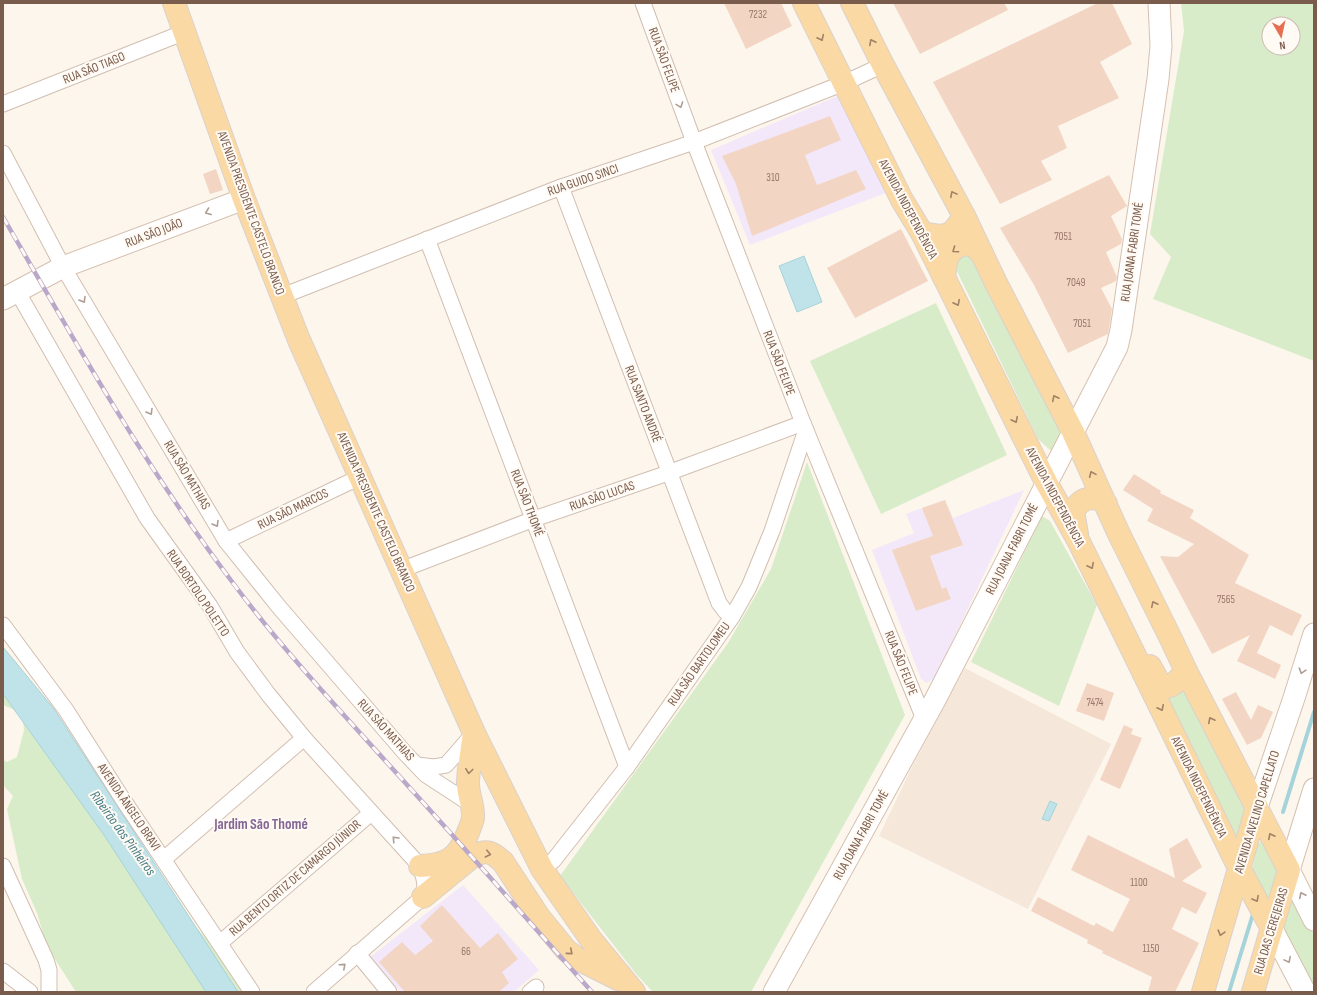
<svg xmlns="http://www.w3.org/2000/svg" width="1317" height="995" font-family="'Sofia Sans Condensed',sans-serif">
  <rect width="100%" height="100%" fill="#fdf6ec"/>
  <polygon fill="#f5e8da" points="965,668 1111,744 1028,909 879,836 913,765"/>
  <g fill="#f3e8fa">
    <polygon points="842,94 888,192 750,245 711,150"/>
    <polygon points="1024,490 935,678 927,683 921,679 872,550 914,533 906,514 922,508 945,500 953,518"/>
    <polygon points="463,885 539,970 514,992 401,992 370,957"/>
  </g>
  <g fill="#d8ecc9" fill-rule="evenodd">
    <path d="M1181 3H1314V361L1153 299 1171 257 1150 234 1184 31ZM1269 24H1293V48H1269Z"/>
    <polygon points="955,254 978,254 1067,435 1056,451 1050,450 1038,439 953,263"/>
    <polygon points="936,303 1007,455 881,514 810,361"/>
    <polygon points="807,462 905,715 751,992 653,992 637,975 560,876 728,643 771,569"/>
    <polygon points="1042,516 1050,521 1097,605 1059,706 971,662"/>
    <polygon points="3,660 177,914 193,924 205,937 242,992 76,992 47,947 37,913 22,879 7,809 13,796 3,785 3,760 7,762 17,757 24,730 23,721 15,710 3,705"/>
    <polygon points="1186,681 1248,808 1239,838 1235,838 1166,694"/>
    <polygon points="1261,841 1264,841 1279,874 1269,904 1252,869 1257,846"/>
    <polygon points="1294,899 1297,900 1314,935 1314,992 1282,931 1292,900"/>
  </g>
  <g fill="#bfe3e8" stroke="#a5d3da">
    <polygon points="804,256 822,302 797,312 779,266"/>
    <polygon points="3,647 54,709 238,992 206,992 104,835 3,694"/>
    <polygon points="1050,801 1057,804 1049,821 1042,819"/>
  </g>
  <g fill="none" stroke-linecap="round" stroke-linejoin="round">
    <g stroke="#a5d3da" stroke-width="4">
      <polyline points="1283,812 1314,712"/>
      <polyline points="1229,992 1253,914"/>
    </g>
  </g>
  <g fill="#f3d5c3">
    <polygon points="724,3 781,3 792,26 746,49"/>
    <polygon points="893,3 1004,3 1008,10 920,54"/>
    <polygon points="1098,3 1112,3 1132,44 1100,62 1119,98 1058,126 1067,148 1041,161 1052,180 1000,204 933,82"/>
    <polygon points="830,116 841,140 805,155 817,185 856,170 866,189 752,236 736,184 722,156"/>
    <polygon points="216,169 223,190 210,194 203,174"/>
    <polygon points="1109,175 1127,206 1111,216 1122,239 1121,244 1106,252 1117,277 1116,281 1101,288 1112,309 1109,328 1108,334 1068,353 1034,285 1000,228"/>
    <polygon points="901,229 928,281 855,318 827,268"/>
    <polygon points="1134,474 1161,491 1160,493 1194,510 1190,518 1249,555 1235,583 1302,615 1292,636 1270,625 1257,653 1281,665 1275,679 1237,661 1250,635 1212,654 1160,556 1178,557 1194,544 1147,521 1153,509 1123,490"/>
    <polygon points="945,500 963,545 930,556 942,589 946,587 951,599 916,611 892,550 933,536 922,508"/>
    <polygon points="1087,683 1114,693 1104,721 1076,711"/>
    <polygon points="1236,692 1251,720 1258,705 1273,712 1261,738 1247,745 1222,699"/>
    <polygon points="1124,725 1133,729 1131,734 1142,738 1120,789 1100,780"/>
    <polygon points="1088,835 1175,878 1169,849 1187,838 1202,867 1182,881 1207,893 1196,914 1182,907 1172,929 1199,943 1175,992 1148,992 1152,977 1102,953 1103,951 1087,943 1088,940 1031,911 1038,897 1094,926 1096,923 1113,932 1130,899 1071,870"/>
    <polygon points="442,905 480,948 498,933 518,959 502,972 509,983 499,992 405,992 379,962 402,942 415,955 433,941 420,926"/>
  </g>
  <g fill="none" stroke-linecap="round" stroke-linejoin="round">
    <defs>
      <g id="street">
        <polyline points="643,3 694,142 803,423 924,719"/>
        <polyline points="3,104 185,32"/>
        <polyline points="3,153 63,267 226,541 279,607 405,753 426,775 472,805"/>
        <polyline points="561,187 719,603 725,611 732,617"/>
        <polyline points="427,239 627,767"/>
        <path d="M17 291 147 518 210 606 237 652 268 694 304 738 420 866C424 877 427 886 423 897L314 992"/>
        <polyline points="283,297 290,293 561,187 694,142 844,83 883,65"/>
        <polyline points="226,541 360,477"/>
        <polyline points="401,570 534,519 668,473 803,423"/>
        <polyline points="3,625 66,710 122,798 252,992"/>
        <polyline points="417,765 434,767 446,765 474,733"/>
        <polyline points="164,859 304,738"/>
        <polyline points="3,866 46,960 49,970 49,992"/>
        <polyline points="542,869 553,861 627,767 732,617 749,587 772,531 806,430"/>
        <polyline points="220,943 371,813"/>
        <polyline points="357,953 389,992"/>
        <polyline points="3,971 30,992"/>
        <polyline points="530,992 536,987"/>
      </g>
      <g id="secondary">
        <polyline points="3,299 63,267 244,199"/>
        <polyline points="1314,789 1289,870 1314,920"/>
        <polyline points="1257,807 1294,698 1314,634"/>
        <polyline points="1271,927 1305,992"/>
        <polyline points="774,992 935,700 1117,347 1121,330 1158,79 1161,46 1159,3"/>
      </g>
      <g id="primary">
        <polyline points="174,3 244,199 299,340 474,733 542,869 592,941 634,992"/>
        <polyline points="804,3 902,200 922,233 1046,482 1079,542 1120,625 1239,868 1271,927"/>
        <polyline points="852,3 883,65 964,216 996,283 1073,432 1118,532 1172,641 1186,671 1289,870 1253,992"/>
        <path d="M922 233C946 238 951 238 964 216"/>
        <path d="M944 277C945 271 945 265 947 259 950 249 963 241 973 246 976 247 980 252 982 254"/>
        <path d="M1077 534 1073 511C1081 500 1084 498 1099 498L1106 504"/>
        <path d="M1150 666 1161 686C1172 690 1179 679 1186 671"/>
        <path d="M420 866C445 865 457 860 467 835 469 830 472 823 473 818 474 805 467 793 468 781 469 765 472 749 474 733"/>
        <path d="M423 897 473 856C487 849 492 852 503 862L539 917 566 950 578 959 618 979"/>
        <polyline points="1203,992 1257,807"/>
      </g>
    </defs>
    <use href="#street" stroke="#d1beb0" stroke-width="17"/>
    <use href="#secondary" stroke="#d6c0b0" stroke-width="23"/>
    <use href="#primary" stroke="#dad1cd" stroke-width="24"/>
    <use href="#street" stroke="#fff" stroke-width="15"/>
    <use href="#secondary" stroke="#fff" stroke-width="21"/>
    <use href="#primary" stroke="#fbd9a5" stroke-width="22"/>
    <defs>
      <path id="rail" d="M3 217C74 340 144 465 230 579 284 652 348 719 409 787 471 855 531 924 592 992"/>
    </defs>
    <use href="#rail" stroke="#b9a8c9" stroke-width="4.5"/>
    <use href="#rail" stroke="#fffaf3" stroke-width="3" stroke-dasharray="9" stroke-linecap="butt"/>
  </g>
  <defs><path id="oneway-chevron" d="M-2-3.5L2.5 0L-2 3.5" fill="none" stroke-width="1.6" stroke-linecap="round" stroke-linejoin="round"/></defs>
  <g stroke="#a18267">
    <use href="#oneway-chevron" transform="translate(821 38) rotate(64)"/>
    <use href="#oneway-chevron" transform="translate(872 42) rotate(-117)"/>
    <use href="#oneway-chevron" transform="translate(953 194) rotate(-118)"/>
    <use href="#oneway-chevron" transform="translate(955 250) rotate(145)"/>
    <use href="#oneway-chevron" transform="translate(957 303) rotate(64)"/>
    <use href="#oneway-chevron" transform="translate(1055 398) rotate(-117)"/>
    <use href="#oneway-chevron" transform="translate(1015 420) rotate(64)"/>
    <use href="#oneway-chevron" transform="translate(1092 474) rotate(-114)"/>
    <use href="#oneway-chevron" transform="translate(1091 566) rotate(63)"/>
    <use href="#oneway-chevron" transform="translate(1154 604) rotate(-116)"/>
    <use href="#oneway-chevron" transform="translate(1161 708) rotate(64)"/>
    <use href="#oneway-chevron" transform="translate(1211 720) rotate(-117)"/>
    <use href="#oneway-chevron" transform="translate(469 771) rotate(97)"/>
    <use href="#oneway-chevron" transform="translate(1271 836) rotate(-117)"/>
    <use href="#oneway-chevron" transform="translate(488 854) rotate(13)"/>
    <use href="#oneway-chevron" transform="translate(1256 899) rotate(61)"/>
    <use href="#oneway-chevron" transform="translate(1221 933) rotate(106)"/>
    <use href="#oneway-chevron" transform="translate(570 952) rotate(40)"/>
  </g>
  <g stroke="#af9d94">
    <use href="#oneway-chevron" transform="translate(680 105) rotate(70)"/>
    <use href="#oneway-chevron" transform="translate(208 212) rotate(159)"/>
    <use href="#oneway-chevron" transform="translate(83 300) rotate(59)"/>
    <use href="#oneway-chevron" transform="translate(150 412) rotate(59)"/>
    <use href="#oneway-chevron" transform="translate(216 524) rotate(59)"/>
    <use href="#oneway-chevron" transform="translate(1302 671) rotate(107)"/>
    <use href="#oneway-chevron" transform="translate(395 839) rotate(-133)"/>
    <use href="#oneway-chevron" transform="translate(1302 895) rotate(-116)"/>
    <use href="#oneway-chevron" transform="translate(1288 960) rotate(62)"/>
    <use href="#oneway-chevron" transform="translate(343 966) rotate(-42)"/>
  </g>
  <g text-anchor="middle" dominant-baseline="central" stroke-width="4" stroke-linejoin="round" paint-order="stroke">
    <g font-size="11" fill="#987a6a">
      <text x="758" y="14">7232</text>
      <text x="773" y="177">310</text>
      <text x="1063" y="236">7051</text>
      <text x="1076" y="282">7049</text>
      <text x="1082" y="323">7051</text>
      <text x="1226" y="599">7565</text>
      <text x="1095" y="702">7474</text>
      <text x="1139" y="882">1100</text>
      <text x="1151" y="948">1150</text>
      <text x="466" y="951">66</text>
    </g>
    <g font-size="13" fill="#7a5c4d" stroke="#fffaf3">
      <text transform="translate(664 60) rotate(70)">RUA SÃO FELIPE</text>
      <text transform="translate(94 68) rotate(-22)">RUA SÃO TIAGO</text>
      <text transform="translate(583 180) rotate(-19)">RUA GUIDO SINCI</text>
      <text transform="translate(908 209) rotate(62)">AVENIDA INDEPENDÊNCIA</text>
      <text transform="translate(251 213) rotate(70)">AVENIDA PRESIDENTE CASTELO BRANCO</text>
      <text transform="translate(154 233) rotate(-21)">RUA SÃO JOÃO</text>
      <text transform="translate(1132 252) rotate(-82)">RUA JOANA FABRI TOMÉ</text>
      <text transform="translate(779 363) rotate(69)">RUA SÃO FELIPE</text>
      <text transform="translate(643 404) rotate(69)">RUA SANTO ANDRÉ</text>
      <text transform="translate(187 475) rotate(59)">RUA SÃO MATHIAS</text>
      <text transform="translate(602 496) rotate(-19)">RUA SÃO LUCAS</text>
      <text transform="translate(1055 497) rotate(62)">AVENIDA INDEPENDÊNCIA</text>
      <text transform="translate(527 503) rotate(69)">RUA SÃO THOMÉ</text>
      <text transform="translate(293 509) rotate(-26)">RUA SÃO MARCOS</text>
      <text transform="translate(376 512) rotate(66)">AVENIDA PRESIDENTE CASTELO BRANCO</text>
      <text transform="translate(1012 549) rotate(-63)">RUA JOANA FABRI TOMÉ</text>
      <text transform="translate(198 593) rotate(56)">RUA BORTOLO POLETTO</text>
      <text transform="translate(901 663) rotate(68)">RUA SÃO FELIPE</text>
      <text transform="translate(699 664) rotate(-55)">RUA SÃO BARTOLOMEU</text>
      <text transform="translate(386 730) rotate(48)">RUA SÃO MATHIAS</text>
      <text transform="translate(1199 787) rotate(64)">AVENIDA INDEPENDÊNCIA</text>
      <text transform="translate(129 807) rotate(56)">AVENIDA ÂNGELO BRAVI</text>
      <text transform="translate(1257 812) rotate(-73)">AVENIDA AVELINO CAPELLATO</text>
      <text transform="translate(861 835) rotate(-61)">RUA JOANA FABRI TOMÉ</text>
      <text transform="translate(295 878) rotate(-41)">RUA BENTO ORTIZ DE CAMARGO JÚNIOR</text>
      <text transform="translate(1271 931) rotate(-73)">RUA DAS CEREJEIRAS</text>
    </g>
    <g font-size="14" font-style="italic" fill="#437c86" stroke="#fffaf3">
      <text transform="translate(123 833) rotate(54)">Ribeirão dos Pinheiros</text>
    </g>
    <g font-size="15" font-weight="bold" fill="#846695" stroke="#fffaf3">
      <text x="261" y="824">Jardim São Thomé</text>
    </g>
  </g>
  <rect width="1317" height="995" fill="none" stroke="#7a5c4d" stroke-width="8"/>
  <g transform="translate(1281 36) rotate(171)"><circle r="19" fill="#fffaf3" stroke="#cabbb1"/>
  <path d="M0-3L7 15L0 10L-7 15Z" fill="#e76f51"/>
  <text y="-6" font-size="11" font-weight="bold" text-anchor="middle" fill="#7a5c4d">N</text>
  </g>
</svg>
